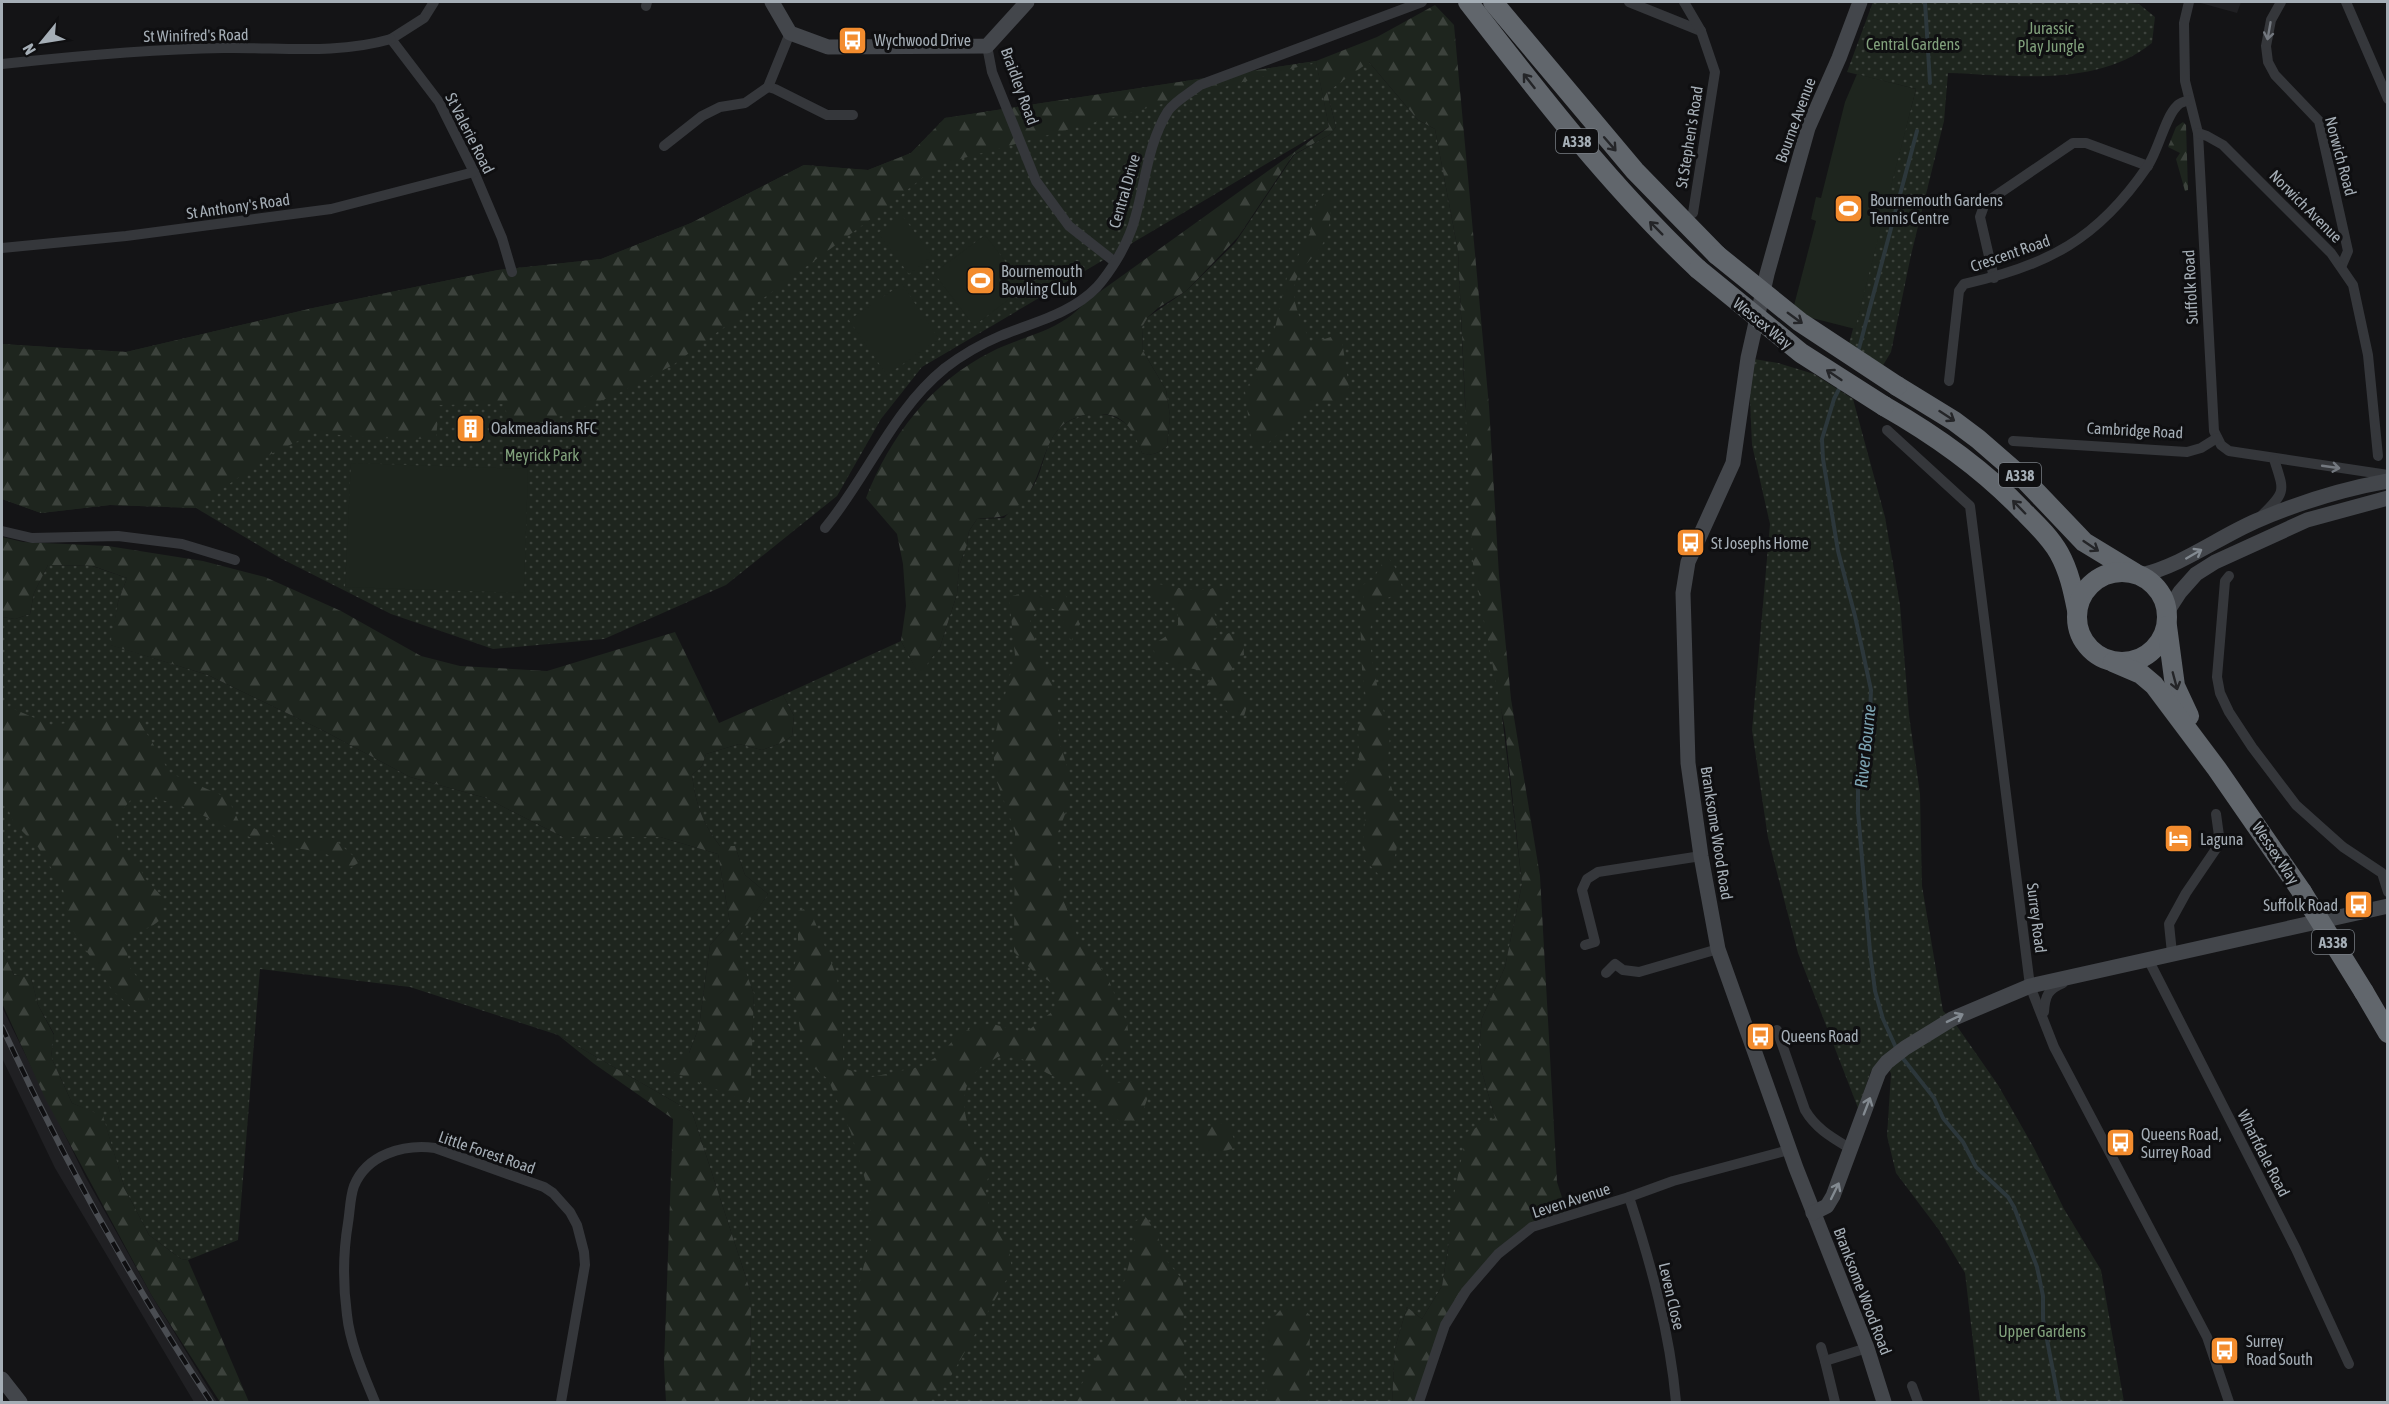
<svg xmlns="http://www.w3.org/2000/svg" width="2389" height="1404" font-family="'Asap Condensed',sans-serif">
  <defs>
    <pattern id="green-dots" width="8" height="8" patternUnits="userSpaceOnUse" patternTransform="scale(1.5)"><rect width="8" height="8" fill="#1e251e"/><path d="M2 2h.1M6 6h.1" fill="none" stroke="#3c423c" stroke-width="1.8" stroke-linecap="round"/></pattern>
    <pattern id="forest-firs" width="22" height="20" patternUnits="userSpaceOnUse" patternTransform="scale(1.5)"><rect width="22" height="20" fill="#1e251e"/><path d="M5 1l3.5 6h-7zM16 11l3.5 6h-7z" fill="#3c423c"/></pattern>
  </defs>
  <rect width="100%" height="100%" fill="#141416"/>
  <g fill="#202023">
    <polygon points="2197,2 2241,2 2237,13"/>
    <polygon points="2,1007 85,1176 152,1296 217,1402 194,1402 55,1168 2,1058"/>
  </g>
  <g fill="url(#green-dots)">
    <path d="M1873 2H2117L2139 4 2155 17 2152 43C2096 88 2015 75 1948 73L1944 121 1911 255 1891 352 1882 367 1849 344 1916 89 1847 72Z"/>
    <polygon points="1316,61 1329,127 922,367 881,419 837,496 726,585 604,639 493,649 391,614 280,558 196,508 110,505 41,513 2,499 2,344 126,352 313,308 498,270 601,259 691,223 804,165 868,170 911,153 945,118"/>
    <path d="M1368 61 1418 120 1435 129 1458 251 1465 402 1522 884 1505 967 1482 1018 1479 1050 1482 1072 1495 1118 1449 1242 1442 1286 1422 1319 1407 1307 1395 1348 1392 1402H750L751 1293 692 1112 558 1035 410 987 260 969 238 1240 188 1260 181 1259 149 1235 125 1189 103 1117 72 1103 51 1057 54 1034 38 1005 31 978 14 975 2 951V617L15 619 30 614 34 593 48 565 92 566 127 578 118 602 111 645 208 675 324 731 410 777 486 798 563 837H660L718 854 730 923 710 945 699 1027 689 1053 749 1103 754 994 734 943 768 894 745 875 735 846H720C702 822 696 805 692 775L702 766 706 754 739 744 762 750 781 743 792 736 794 716 783 695 901 641 919 674 940 647 957 594 959 566 967 545 969 531 977 519 1004 518C1014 507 1029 495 1035 483 1043 468 1044 450 1054 435 1069 412 1107 406 1127 425 1135 432 1139 444 1142 453 1152 457 1160 452 1167 446L1170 416 1166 390 1143 351 1142 327 1148 317 1186 291 1235 243 1294 155 1329 135 1336 127 1327 92Z"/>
    <polygon points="1748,358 1778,363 1814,374 1853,399 1885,517 1900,605 1909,715 1920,794 1922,886 1943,1011 1952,1019 1998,1085 2034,1148 2064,1209 2101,1270 2124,1402 1980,1402 1965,1273 1939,1230 1896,1173 1887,1136 1891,1074 1887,1063 1871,1071 1858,1108 1798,953 1768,838 1752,730 1770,524 1752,445"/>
  </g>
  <g fill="url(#forest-firs)">
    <path d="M1435 5 1454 25 1489 406 1499 575 1511 699 1540 876 1557 1182 1568 1216 1532 1227 1498 1254 1445 1327 1419 1402H1392L1395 1348 1407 1307 1422 1319 1442 1286 1449 1242 1451 1209 1467 1132 1495 1118 1482 1072 1479 1050 1482 1018 1505 967 1522 884 1505 729 1473 564 1458 251 1435 129 1418 120 1369 62 1327 92 1336 127 1329 135 1293 155 1238 237 1186 291 1158 308 1148 317 1142 327 1143 351 1166 390 1170 416 1167 446C1160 452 1152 457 1142 453 1135 434 1126 415 1103 414 1035 411 1052 475 1019 505 1003 521 998 516 977 519L969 531 967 545 959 566 957 594 940 647 919 675 901 641 906 606 903 564 897 534 866 498C889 438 932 381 991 352 1014 340 1046 333 1066 319 1074 314 1080 307 1087 301L1329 127 1316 62 938 165 879 213 673 365 613 396 564 415 509 431 505 404 439 405 436 439 377 438 315 433 271 454 196 508 110 505 41 513 2 499V344L126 352 313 308 498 270 601 259 691 223 804 165 868 170 911 153 945 118 1316 61 1377 37Z"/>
    <polygon points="2183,122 2186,125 2188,190 2185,191 2176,159 2180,153 2168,147 2176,127"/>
    <path d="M1324 194 1331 199C1331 214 1330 233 1322 245 1313 260 1295 270 1294 289 1293 307 1304 327 1311 343L1341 334 1349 387 1336 404 1316 400 1266 445 1254 447 1251 439 1245 391 1272 341 1287 277 1310 233 1315 205Z"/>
    <path d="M2 537 23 542 108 546 203 561 265 577 341 611 421 656 460 666 547 671 675 632 719 723 783 695 794 716 792 736 781 743 762 750 739 744 706 754 702 766 692 775C696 805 702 822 720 846H735L745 875 768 894 735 943 754 994 750 1103 661 1067 689 1053 699 1027 710 945 730 923 718 854 660 837H563L486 798 410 777 324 731 208 675 110 645 118 602 127 578 93 566 48 565 34 593 30 614 15 619 2 617Z"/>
    <path d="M1387 556 1395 567 1405 595C1342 592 1383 701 1389 732 1391 744 1387 757 1388 769 1388 782 1395 795 1398 809 1401 824 1397 858 1390 871L1378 874 1362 857 1366 806 1345 784 1359 762 1358 729 1367 706 1362 669 1360 616 1364 595 1351 592 1373 579Z"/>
    <path d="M1159 584C1174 587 1190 591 1205 590 1216 589 1216 584 1229 587L1230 602H1218L1213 611 1219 622 1209 643 1229 633 1243 638 1244 655 1235 661 1229 676C1233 688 1238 692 1250 696L1244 716 1230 715 1225 709 1221 695 1205 685 1212 679 1210 673 1157 660 1152 645 1165 637 1178 625V609L1170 601 1153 600 1149 588Z"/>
    <path d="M1026 592 1056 600 1065 594 1080 624 1071 641 1059 611 1041 605 1030 621 1040 657 1057 691 1059 741 1070 776 1069 804 1055 840 1063 899 1080 943 1106 974 1127 1023 1131 1051 1109 1048 1100 1069 1111 1083 1138 1081 1148 1097 1141 1116 1135 1124H1123L1073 1081C1048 1081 1030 1056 1005 1055 998 1055 991 1062 985 1065 960 1080 961 1107 970 1131 972 1136 973 1143 976 1148 981 1154 987 1160 992 1165L985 1188 993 1223 1008 1243 1012 1270 951 1376 928 1402H856L860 1281 870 1239 871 1199 851 1133 828 1079 811 1066 801 1036 792 980 798 947V911L805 909 815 922 837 977 843 1032V1068L872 1077 923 1066 943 1052 955 1038 975 1025 993 1024 1025 1033 1058 1007 1055 985 1033 971 1014 952 1015 832 995 776 993 743 1015 655 1009 597Z"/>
    <path d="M2 704 51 725 109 718 139 720 170 773 228 798 239 822 278 838H333L360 862 348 869C329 848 307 851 280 846 230 837 185 795 133 797L114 821 119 846 135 859 145 878 163 898V918L152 926 135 933 126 947 130 968 148 991 149 1005 136 1011 113 991 72 929 62 885 38 847 14 823 2 795Z"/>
    <polygon points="2,951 14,975 31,977 38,1005 54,1035 51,1057 72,1103 103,1116 125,1189 149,1235 181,1259 188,1260 249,1402 220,1402 152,1296 46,1100 2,1003"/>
    <polygon points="558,1035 692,1112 751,1293 750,1402 666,1402 664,1364 673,1119 593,1063"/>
    <polygon points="1221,1123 1229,1128 1238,1147 1222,1152 1203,1153 1197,1130"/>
    <polygon points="1145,1216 1155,1229 1166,1260 1183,1280 1185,1402 1072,1402 1110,1332 1134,1246 1134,1222"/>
    <polygon points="1299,1306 1310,1315 1309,1402 1266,1402 1267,1326 1281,1309"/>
  </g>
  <g fill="#1e251e">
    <polygon points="1857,74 1916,89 1855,329 1792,313 1816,221 1811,219 1816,197 1821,198 1845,102"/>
    <polygon points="902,215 932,256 909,274 878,233"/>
    <polygon points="985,235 1025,287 974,326 934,273"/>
    <polygon points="902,284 939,339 887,375 849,320"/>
    <polygon points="351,463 528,469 524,593 345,587"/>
  </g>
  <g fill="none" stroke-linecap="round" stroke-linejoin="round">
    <g stroke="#2c373b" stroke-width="4">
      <polyline points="1925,2 1930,83"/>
      <polyline points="1858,352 1917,131"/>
      <polyline points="1841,385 1834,399 1822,439 1823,459 1838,551 1855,616 1871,690 1870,713 1858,776 1858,812 1870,951 1875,991 1883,1019 1897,1050"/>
      <polyline points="1901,1056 1934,1098 1943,1118 1963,1142 1976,1167 2008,1197 2014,1207 2037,1267 2043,1296 2043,1319 2059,1402"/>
    </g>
    <g stroke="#35373b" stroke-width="10">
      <polyline points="434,2 424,18 391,39 439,102 474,172 502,238 512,272"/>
      <polyline points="1629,2 1701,31"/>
      <polyline points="1684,2 1701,31 1715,72 1693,213"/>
      <polyline points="2189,2 2184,23 2185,81 2198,133 2214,431 2221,445 2229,451 2388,475"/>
      <polyline points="2281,2 2271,20 2266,46 2268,62 2275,75 2319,121 2348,251 2342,265"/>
      <polyline points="2346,2 2388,99"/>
      <polyline points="646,6 647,2"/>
      <polyline points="987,46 992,72 1036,181 1069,226 1115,262"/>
      <path d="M2 64C76 56 149 49 224 48 281 47 335 55 391 39"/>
      <polyline points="768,87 775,89 827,115 853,115"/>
      <polyline points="2198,133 2207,136 2223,145 2331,253 2353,285 2368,355 2378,456"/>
      <polyline points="664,146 702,116 720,107 745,103 768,87 790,33"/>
      <polyline points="2,248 126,236 331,209 474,172"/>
      <polyline points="1994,278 1980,217 1985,203 2073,143 2086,143 2148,166"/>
      <path d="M1949 381 1959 291 1964 284C2047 266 2098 239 2147 167 2158 152 2165 117 2177 106 2180 102 2185 102 2189 100"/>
      <polyline points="1887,430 1970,506 2030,986 2054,1047 2207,1337 2229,1402"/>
      <polyline points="2013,441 2187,452 2201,448 2217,438"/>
      <path d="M2262 515C2287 491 2284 491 2274 459"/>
      <path d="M825 528C868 476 892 411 945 368 962 355 981 344 1000 336 1034 322 1071 314 1097 287 1111 271 1125 248 1132 228 1145 190 1146 146 1168 111 1175 101 1190 93 1200 85L1422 2"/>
      <polyline points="2,531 32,538 118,536 182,544 235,560"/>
      <polyline points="2229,576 2225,581 2217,677 2220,693 2229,712 2252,747 2296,805 2343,847 2382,873 2388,892"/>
      <polyline points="1585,945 1595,942 1582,890 1587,879 1598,872 1701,856"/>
      <polyline points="2172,953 2169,924 2186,893 2220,843 2216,814"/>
      <polyline points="2148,959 2296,1249 2349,1364"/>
      <polyline points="1606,973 1615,964 1623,970 1639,972 1718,949"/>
      <path d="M2044 1012C2045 996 2048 989 2063 983"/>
      <path d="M1777 1030 1805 1110C1816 1129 1833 1138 1851 1149"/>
      <path d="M1629 1197C1651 1264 1670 1333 1676 1402"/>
      <polyline points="1821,1347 1825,1361"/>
      <polyline points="1912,1386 1918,1402"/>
      <path d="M375 1402C364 1375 350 1344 347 1315 343 1285 343 1253 348 1223 350 1211 350 1197 354 1186 367 1154 404 1144 435 1148L544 1187 553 1193 570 1212 577 1225 584 1252 585 1265 561 1402"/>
      <polyline points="1419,1402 1445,1325 1466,1291 1498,1254 1532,1227 1629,1197 1673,1181 1789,1150"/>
      <polyline points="1835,1402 1825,1361 1867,1348"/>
    </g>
    <g stroke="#43464b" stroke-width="15">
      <polyline points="772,2 790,33 828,47 987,46 1027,2"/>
      <polyline points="1860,2 1839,58 1808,128 1767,274 1748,358 1733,463 1688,562 1683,593 1688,763 1701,856 1718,949 1796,1168 1867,1348 1884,1402"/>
      <path d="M2141 575C2183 565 2217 538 2256 521 2298 503 2343 489 2388 481"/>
      <polyline points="2167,612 2180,592 2196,574 2215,562 2307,520 2388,498"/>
      <polyline points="1813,1213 1827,1206 1833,1196 1879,1072 1887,1062 1905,1048 1952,1019 2030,986 2388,906"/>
      <polyline points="2,1379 20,1402"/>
    </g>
    <g stroke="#61666c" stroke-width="20">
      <path d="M1468 2C1540 95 1612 188 1698 269"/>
      <polyline points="1493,2 1635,171 1717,255"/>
      <polyline points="1897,386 1954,421 1978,439 2024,479 2084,542 2135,573"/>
      <path d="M1884 406C1935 435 1982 468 2023 511 2036 524 2050 537 2059 553 2069 571 2073 590 2077 610"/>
      <circle cx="2122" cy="617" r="45"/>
      <polyline points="2167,626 2175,686 2189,716"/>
      <polyline points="2113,662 2141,674 2154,685 2217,769 2302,892"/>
      <polyline points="2364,992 2388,1033"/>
    </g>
    <defs>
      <path id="rail" d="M2 1027C62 1157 132 1283 211 1402"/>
    </defs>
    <use href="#rail" stroke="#4a4d52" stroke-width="6"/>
    <use href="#rail" stroke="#0f0f11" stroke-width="4" stroke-dasharray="11" stroke-linecap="butt"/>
    <g stroke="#61666c" stroke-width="20">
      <polyline points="1717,255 1800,322 1897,386"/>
      <polyline points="1698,269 1801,353 1884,406"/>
      <polyline points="2302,892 2364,992"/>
    </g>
  </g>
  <defs><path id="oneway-shaft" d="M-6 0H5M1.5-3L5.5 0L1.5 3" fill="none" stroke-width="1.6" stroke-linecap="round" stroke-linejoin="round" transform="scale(1.5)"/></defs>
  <g stroke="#73787f">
    <use href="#oneway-shaft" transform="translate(2269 31) rotate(100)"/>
    <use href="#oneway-shaft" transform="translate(2331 467) rotate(8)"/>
  </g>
  <g stroke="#242528">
    <use href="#oneway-shaft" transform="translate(1529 81) rotate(-128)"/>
    <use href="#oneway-shaft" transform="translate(1610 144) rotate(49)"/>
    <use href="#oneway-shaft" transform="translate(1656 228) rotate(-135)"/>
    <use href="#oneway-shaft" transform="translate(1795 318) rotate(36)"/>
    <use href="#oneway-shaft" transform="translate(1834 375) rotate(-146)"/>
    <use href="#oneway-shaft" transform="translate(1947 416) rotate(33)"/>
    <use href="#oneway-shaft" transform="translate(2019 507) rotate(-134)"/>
    <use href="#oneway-shaft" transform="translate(2091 546) rotate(34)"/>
    <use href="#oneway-shaft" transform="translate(2175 681) rotate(75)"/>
  </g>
  <g stroke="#838a91">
    <use href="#oneway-shaft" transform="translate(2194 554) rotate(-30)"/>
    <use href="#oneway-shaft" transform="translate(1955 1018) rotate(-26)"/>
    <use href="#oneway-shaft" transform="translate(1867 1106) rotate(-69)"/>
    <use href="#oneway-shaft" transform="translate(1835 1191) rotate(-64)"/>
  </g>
  <defs>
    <symbol id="bus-square" viewBox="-11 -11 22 22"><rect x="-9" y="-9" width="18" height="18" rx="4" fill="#f38c2e" stroke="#0f0f11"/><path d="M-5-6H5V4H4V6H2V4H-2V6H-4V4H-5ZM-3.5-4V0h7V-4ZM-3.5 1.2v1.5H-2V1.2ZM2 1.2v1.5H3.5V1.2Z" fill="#fff"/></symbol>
    <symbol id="stadium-square" viewBox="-11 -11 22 22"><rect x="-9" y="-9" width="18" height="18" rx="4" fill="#f38c2e" stroke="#0f0f11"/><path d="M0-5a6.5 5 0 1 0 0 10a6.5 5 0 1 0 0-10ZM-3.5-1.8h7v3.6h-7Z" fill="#fff"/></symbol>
    <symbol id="building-square" viewBox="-11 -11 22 22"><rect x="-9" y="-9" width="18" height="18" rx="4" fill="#f38c2e" stroke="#0f0f11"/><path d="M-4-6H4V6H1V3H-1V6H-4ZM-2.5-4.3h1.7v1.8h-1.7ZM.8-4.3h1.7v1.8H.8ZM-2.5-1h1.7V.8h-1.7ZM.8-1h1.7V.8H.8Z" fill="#fff"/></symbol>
    <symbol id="hotel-square" viewBox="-11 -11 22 22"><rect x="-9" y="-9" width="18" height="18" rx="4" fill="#f38c2e" stroke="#0f0f11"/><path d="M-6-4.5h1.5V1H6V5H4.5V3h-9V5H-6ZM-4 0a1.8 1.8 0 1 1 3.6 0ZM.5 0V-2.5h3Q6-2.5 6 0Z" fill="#fff"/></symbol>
  </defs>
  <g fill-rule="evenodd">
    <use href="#bus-square" x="836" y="24" width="33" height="33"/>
    <use href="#stadium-square" x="1832" y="192" width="33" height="33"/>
    <use href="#stadium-square" x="964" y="264" width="33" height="33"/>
    <use href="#building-square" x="454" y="412" width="33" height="33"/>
    <use href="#bus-square" x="1674" y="526" width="33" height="33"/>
    <use href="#hotel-square" x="2162" y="822" width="33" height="33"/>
    <use href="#bus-square" x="2342" y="888" width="33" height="33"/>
    <use href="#bus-square" x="1744" y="1020" width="33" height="33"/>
    <use href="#bus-square" x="2104" y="1126" width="33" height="33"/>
    <use href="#bus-square" x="2208" y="1334" width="33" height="33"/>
  </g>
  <g text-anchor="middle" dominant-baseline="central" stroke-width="6" stroke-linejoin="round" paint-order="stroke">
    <g fill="#0f0f11" stroke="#787e84" stroke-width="1.5">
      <rect x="1556" y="129" width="42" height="24" rx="4.5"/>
      <rect x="1999" y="463" width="42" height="24" rx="4.5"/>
      <rect x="2312" y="930" width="42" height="24" rx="4.5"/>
    </g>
    <g font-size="15" font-weight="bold" fill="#a5aeb6">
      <text x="1577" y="141">A338</text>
      <text x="2020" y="475">A338</text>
      <text x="2333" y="942">A338</text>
    </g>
    <g font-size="16" fill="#81a17c" stroke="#0f0f11">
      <text x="2051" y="28">Jurassic<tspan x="2051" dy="18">Play Jungle</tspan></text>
      <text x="1913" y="44">Central Gardens</text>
      <text x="542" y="455">Meyrick Park</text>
      <text x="2042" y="1331">Upper Gardens</text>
    </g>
    <g font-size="16" fill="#a5aeb6" stroke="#0f0f11">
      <text transform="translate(196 35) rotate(-1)">St Winifred's Road</text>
      <text transform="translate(1020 86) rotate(70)">Braidley Road</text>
      <text transform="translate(1795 120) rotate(-70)">Bourne Avenue</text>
      <text transform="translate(470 133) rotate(63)">St Valerie Road</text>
      <text transform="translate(1689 137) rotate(-81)">St Stephen's Road</text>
      <text transform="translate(2341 156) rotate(75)">Norwich Road</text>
      <text transform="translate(1124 191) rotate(-74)">Central Drive</text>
      <text transform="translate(238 206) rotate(-8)">St Anthony's Road</text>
      <text transform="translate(2306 206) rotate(45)">Norwich Avenue</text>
      <text transform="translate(2010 253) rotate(-19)">Crescent Road</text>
      <text transform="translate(2190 287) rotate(-93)">Suffolk Road</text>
      <text transform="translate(1763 323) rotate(39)">Wessex Way</text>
      <text transform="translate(2135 430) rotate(3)">Cambridge Road</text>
      <text transform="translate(1717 833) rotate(81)">Branksome Wood Road</text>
      <text transform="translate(2276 853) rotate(56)">Wessex Way</text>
      <text transform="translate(2037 918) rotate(83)">Surrey Road</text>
      <text transform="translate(487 1152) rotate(19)">Little Forest Road</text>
      <text transform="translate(2264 1153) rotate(63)">Wharfdale Road</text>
      <text transform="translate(1571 1200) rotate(-18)">Leven Avenue</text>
      <text transform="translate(1863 1291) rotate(69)">Branksome Wood Road</text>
      <text transform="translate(1672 1296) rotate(77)">Leven Close</text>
    </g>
    <g font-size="16" fill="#a5aeb6" stroke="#0f0f11" text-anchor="start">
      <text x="874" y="40">Wychwood Drive</text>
      <text x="1870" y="200">Bournemouth Gardens<tspan x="1870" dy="18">Tennis Centre</tspan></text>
      <text x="1001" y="271">Bournemouth<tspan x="1001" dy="18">Bowling Club</tspan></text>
      <text x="491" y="428">Oakmeadians RFC</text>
      <text x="1711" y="543">St Josephs Home</text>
      <text x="2200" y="839">Laguna</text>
      <text x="2338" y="905" text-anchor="end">Suffolk Road</text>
      <text x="1781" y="1036">Queens Road</text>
      <text x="2141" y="1134">Queens Road,<tspan x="2141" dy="18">Surrey Road</tspan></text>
      <text x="2246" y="1341">Surrey<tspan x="2246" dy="18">Road South</tspan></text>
    </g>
    <g font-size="18" font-style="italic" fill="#7ca3b2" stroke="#0f0f11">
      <text transform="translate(1865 746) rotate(-84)">River Bourne</text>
    </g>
  </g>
  <rect width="2389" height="1404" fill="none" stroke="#a5aeb6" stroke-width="6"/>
  <g transform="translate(42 42) rotate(240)" stroke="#0f0f11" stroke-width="4.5" paint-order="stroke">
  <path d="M0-4.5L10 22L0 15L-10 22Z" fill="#a5aeb6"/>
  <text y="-9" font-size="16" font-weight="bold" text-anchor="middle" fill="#a5aeb6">N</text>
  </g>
</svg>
